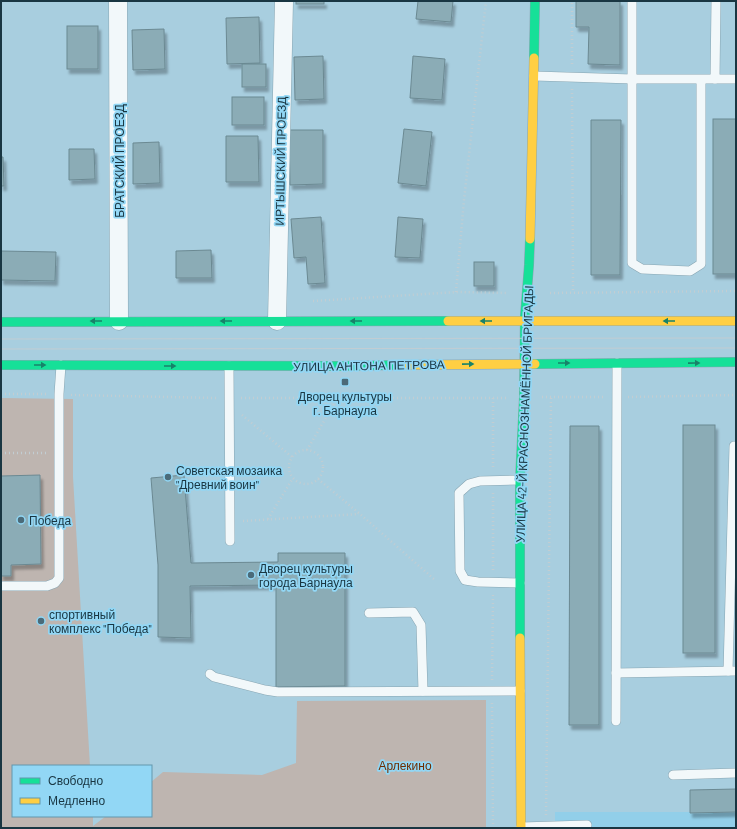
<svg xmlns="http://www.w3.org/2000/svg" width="737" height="829" font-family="Barlow,sans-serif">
  <defs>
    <filter id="shadow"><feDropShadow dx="2.5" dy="4.5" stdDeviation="1" flood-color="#0004"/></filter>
  </defs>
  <rect width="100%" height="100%" fill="#a8cedf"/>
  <rect fill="#92cfe9" x="555" y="812" width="181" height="16"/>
  <polygon fill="#beb5b0" points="1,398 73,399 73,477 90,766 13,766 13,816 93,816 93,826 106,816 151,816 151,782 163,772 262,775 296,763 297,701 486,700 486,828 1,828"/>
  <g fill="#8bacb6" stroke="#6b8992" filter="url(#shadow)">
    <rect x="296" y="1" width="28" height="3"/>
    <polygon points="418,1 453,1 451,22 416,19"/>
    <polygon points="576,1 620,1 620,65 588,64 589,27 576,27"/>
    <polygon points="259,17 260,63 227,64 226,18"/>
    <rect x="67" y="26" width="31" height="43"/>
    <polygon points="164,29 165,69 133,70 132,30"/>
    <polygon points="323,56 324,99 295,100 294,57"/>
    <polygon points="413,56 445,59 442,100 410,98"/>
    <rect x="242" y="64" width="24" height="23"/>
    <rect x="232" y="97" width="32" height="28"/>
    <rect x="713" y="119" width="23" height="155"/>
    <polygon points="591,120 621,120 620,275 591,275"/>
    <polygon points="404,129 432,132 426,186 398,183"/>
    <polygon points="289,130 323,130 323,184 290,185"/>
    <polygon points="226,136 258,136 259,182 226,182"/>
    <polygon points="159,142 160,183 133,184 133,143"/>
    <polygon points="69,149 94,149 95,179 69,180"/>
    <polygon points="1,157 3,157 4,186 1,186"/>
    <polygon points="321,217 325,283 308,284 306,257 294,258 291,219"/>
    <polygon points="398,217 423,219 420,258 395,257"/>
    <polygon points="211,250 212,278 176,278 176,251"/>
    <polygon points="1,251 56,252 55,281 1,280"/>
    <rect x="474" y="262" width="20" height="24"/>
    <rect x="683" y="425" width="32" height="228"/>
    <polygon points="570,426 599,426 599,725 569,725"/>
    <polygon points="40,475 41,564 11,565 11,576 1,576 1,476"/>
    <polygon points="184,475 191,563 278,562 278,553 345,553 345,686 276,687 276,585 190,586 191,638 158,637 158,565 151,478"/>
    <polygon points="736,789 736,812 690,813 690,790"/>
  </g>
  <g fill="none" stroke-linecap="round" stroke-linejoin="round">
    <defs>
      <g id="lane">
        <polyline points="632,1 632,263 642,269 690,271 701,264 701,80"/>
        <polyline points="534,76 633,79 736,79"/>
        <polyline points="715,79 716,1"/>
        <polyline points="229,366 230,541"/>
        <polyline points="520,480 480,481 469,484 459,493 460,571 465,580 478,582 520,583"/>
        <polyline points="1,586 47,586 55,583 59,578 59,394 61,365"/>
        <polyline points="369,613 413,612 421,625 423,691"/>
        <polyline points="728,671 734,446"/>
        <polyline points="616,673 736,671"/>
        <polyline points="210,674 214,677 265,690 278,692 520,691"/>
        <polyline points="616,721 617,363"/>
        <polyline points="673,775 736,773"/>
        <polyline points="521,827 587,825"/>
      </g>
      <g id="street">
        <polyline points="118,1 119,321"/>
        <polyline points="277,321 284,1"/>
      </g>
      <g id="fast">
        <polyline points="534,58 535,1"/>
        <polyline points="1,322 448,321"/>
        <polyline points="535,364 736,362"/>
        <polyline points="1,365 342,366 399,365"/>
        <polyline points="520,638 520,479 524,397 525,316 529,265 530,239"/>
      </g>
      <g id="slow">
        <polyline points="530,239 534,58"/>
        <polyline points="448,321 736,321"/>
        <polyline points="399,365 535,364"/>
        <polyline points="520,638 521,828"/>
      </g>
    </defs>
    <use href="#lane" stroke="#87a5b2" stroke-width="10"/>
    <use href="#street" stroke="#87a5b2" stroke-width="19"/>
    <use href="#fast" stroke="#87a5b2" stroke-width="10"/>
    <use href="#slow" stroke="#87a5b2" stroke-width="10"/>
    <g stroke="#c2cdd2" stroke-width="2.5" stroke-dasharray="1 3" stroke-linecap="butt">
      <polyline points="572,64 572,1"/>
      <polyline points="572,89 573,293"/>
      <polyline points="456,292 464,200 486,1"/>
      <polyline points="550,293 736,291"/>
      <polyline points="313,301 456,292 508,293"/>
      <polyline points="1,394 46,394"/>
      <polyline points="71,395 216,398"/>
      <polyline points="542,397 605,397"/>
      <polyline points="628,397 736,395"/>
      <polyline points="241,398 506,398"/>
      <polyline points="493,398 493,470"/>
      <polyline points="242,415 292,457"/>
      <polyline points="307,450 337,399"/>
      <circle cx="306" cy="467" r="17"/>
      <polyline points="1,453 47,453"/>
      <polyline points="318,479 360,514 435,580"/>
      <polyline points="493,493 493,570"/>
      <polyline points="268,519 293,478"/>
      <polyline points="243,521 359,514"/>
      <polyline points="492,680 493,595"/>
      <polyline points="492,703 493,828"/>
      <polyline points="546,815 551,397"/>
    </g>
    <use href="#lane" stroke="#f2f8fa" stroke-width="9"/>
    <use href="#street" stroke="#f2f8fa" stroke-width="18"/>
    <use href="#fast" stroke="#16e098" stroke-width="9"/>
    <use href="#slow" stroke="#ffcf43" stroke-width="9"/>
    <g stroke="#c2cdd3" stroke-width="1">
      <polyline points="1,339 736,338"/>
      <polyline points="1,349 736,348"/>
    </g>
  </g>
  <defs><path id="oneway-solid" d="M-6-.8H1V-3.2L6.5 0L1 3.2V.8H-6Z"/></defs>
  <g fill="#188269">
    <use href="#oneway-solid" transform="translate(96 321) rotate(180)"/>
    <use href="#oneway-solid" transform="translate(226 321) rotate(180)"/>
    <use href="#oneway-solid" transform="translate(356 321) rotate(180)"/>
    <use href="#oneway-solid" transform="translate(486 321) rotate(180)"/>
    <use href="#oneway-solid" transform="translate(669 321) rotate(180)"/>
    <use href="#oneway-solid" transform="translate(564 363)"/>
    <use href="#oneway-solid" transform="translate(694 363) rotate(-1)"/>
    <use href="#oneway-solid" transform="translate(468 364) rotate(-1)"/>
    <use href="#oneway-solid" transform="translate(40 365)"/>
    <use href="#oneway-solid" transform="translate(170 366)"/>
  </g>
  <g fill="#4b6b79" stroke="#92d7f5" stroke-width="1.5">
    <rect x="341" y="378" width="8" height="8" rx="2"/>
    <circle cx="168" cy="477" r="4"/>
    <circle cx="21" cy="520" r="4"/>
    <circle cx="251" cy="575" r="4"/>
    <circle cx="41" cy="621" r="4"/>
  </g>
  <g text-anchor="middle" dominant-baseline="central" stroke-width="3.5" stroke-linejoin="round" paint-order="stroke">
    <g font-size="12" fill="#193642" stroke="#92d7f5">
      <text transform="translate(119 161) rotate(-90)">БРАТСКИЙ ПРОЕЗД</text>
      <text transform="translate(280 161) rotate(-89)">ИРТЫШСКИЙ ПРОЕЗД</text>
      <text transform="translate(369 365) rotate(-1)">УЛИЦА АНТОНА ПЕТРОВА</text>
      <text transform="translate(524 414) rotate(-88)">УЛИЦА 42-Й КРАСНОЗНАМЁННОЙ БРИГАДЫ</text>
    </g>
    <g font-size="12" fill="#193642" stroke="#92d7f5" text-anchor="start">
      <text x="345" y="396" text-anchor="middle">Дворец культуры<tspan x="345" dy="14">г. Барнаула</tspan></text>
      <text x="176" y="470">Советская мозаика<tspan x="176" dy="14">"Древний воин"</tspan></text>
      <text x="29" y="520">Победа</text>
      <text x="259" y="568">Дворец культуры<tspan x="259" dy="14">города Барнаула</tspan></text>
      <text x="49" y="614">спортивный<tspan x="49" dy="14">комплекс "Победа"</tspan></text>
    </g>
    <g font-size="12" fill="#6f2d00" stroke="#92d7f5">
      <text x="405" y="765">Арлекино</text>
    </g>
  </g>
  <rect width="737" height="829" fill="none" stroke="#193642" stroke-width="4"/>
  <rect x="12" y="765" width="140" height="52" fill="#92d7f5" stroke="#6297ad"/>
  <rect x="20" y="778" width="20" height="6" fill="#16e098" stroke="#6297ad"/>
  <text x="48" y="785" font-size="12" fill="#193642">Свободно</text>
  <rect x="20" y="798" width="20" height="6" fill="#ffcf43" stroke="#6297ad"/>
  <text x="48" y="805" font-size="12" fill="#193642">Медленно</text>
</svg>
